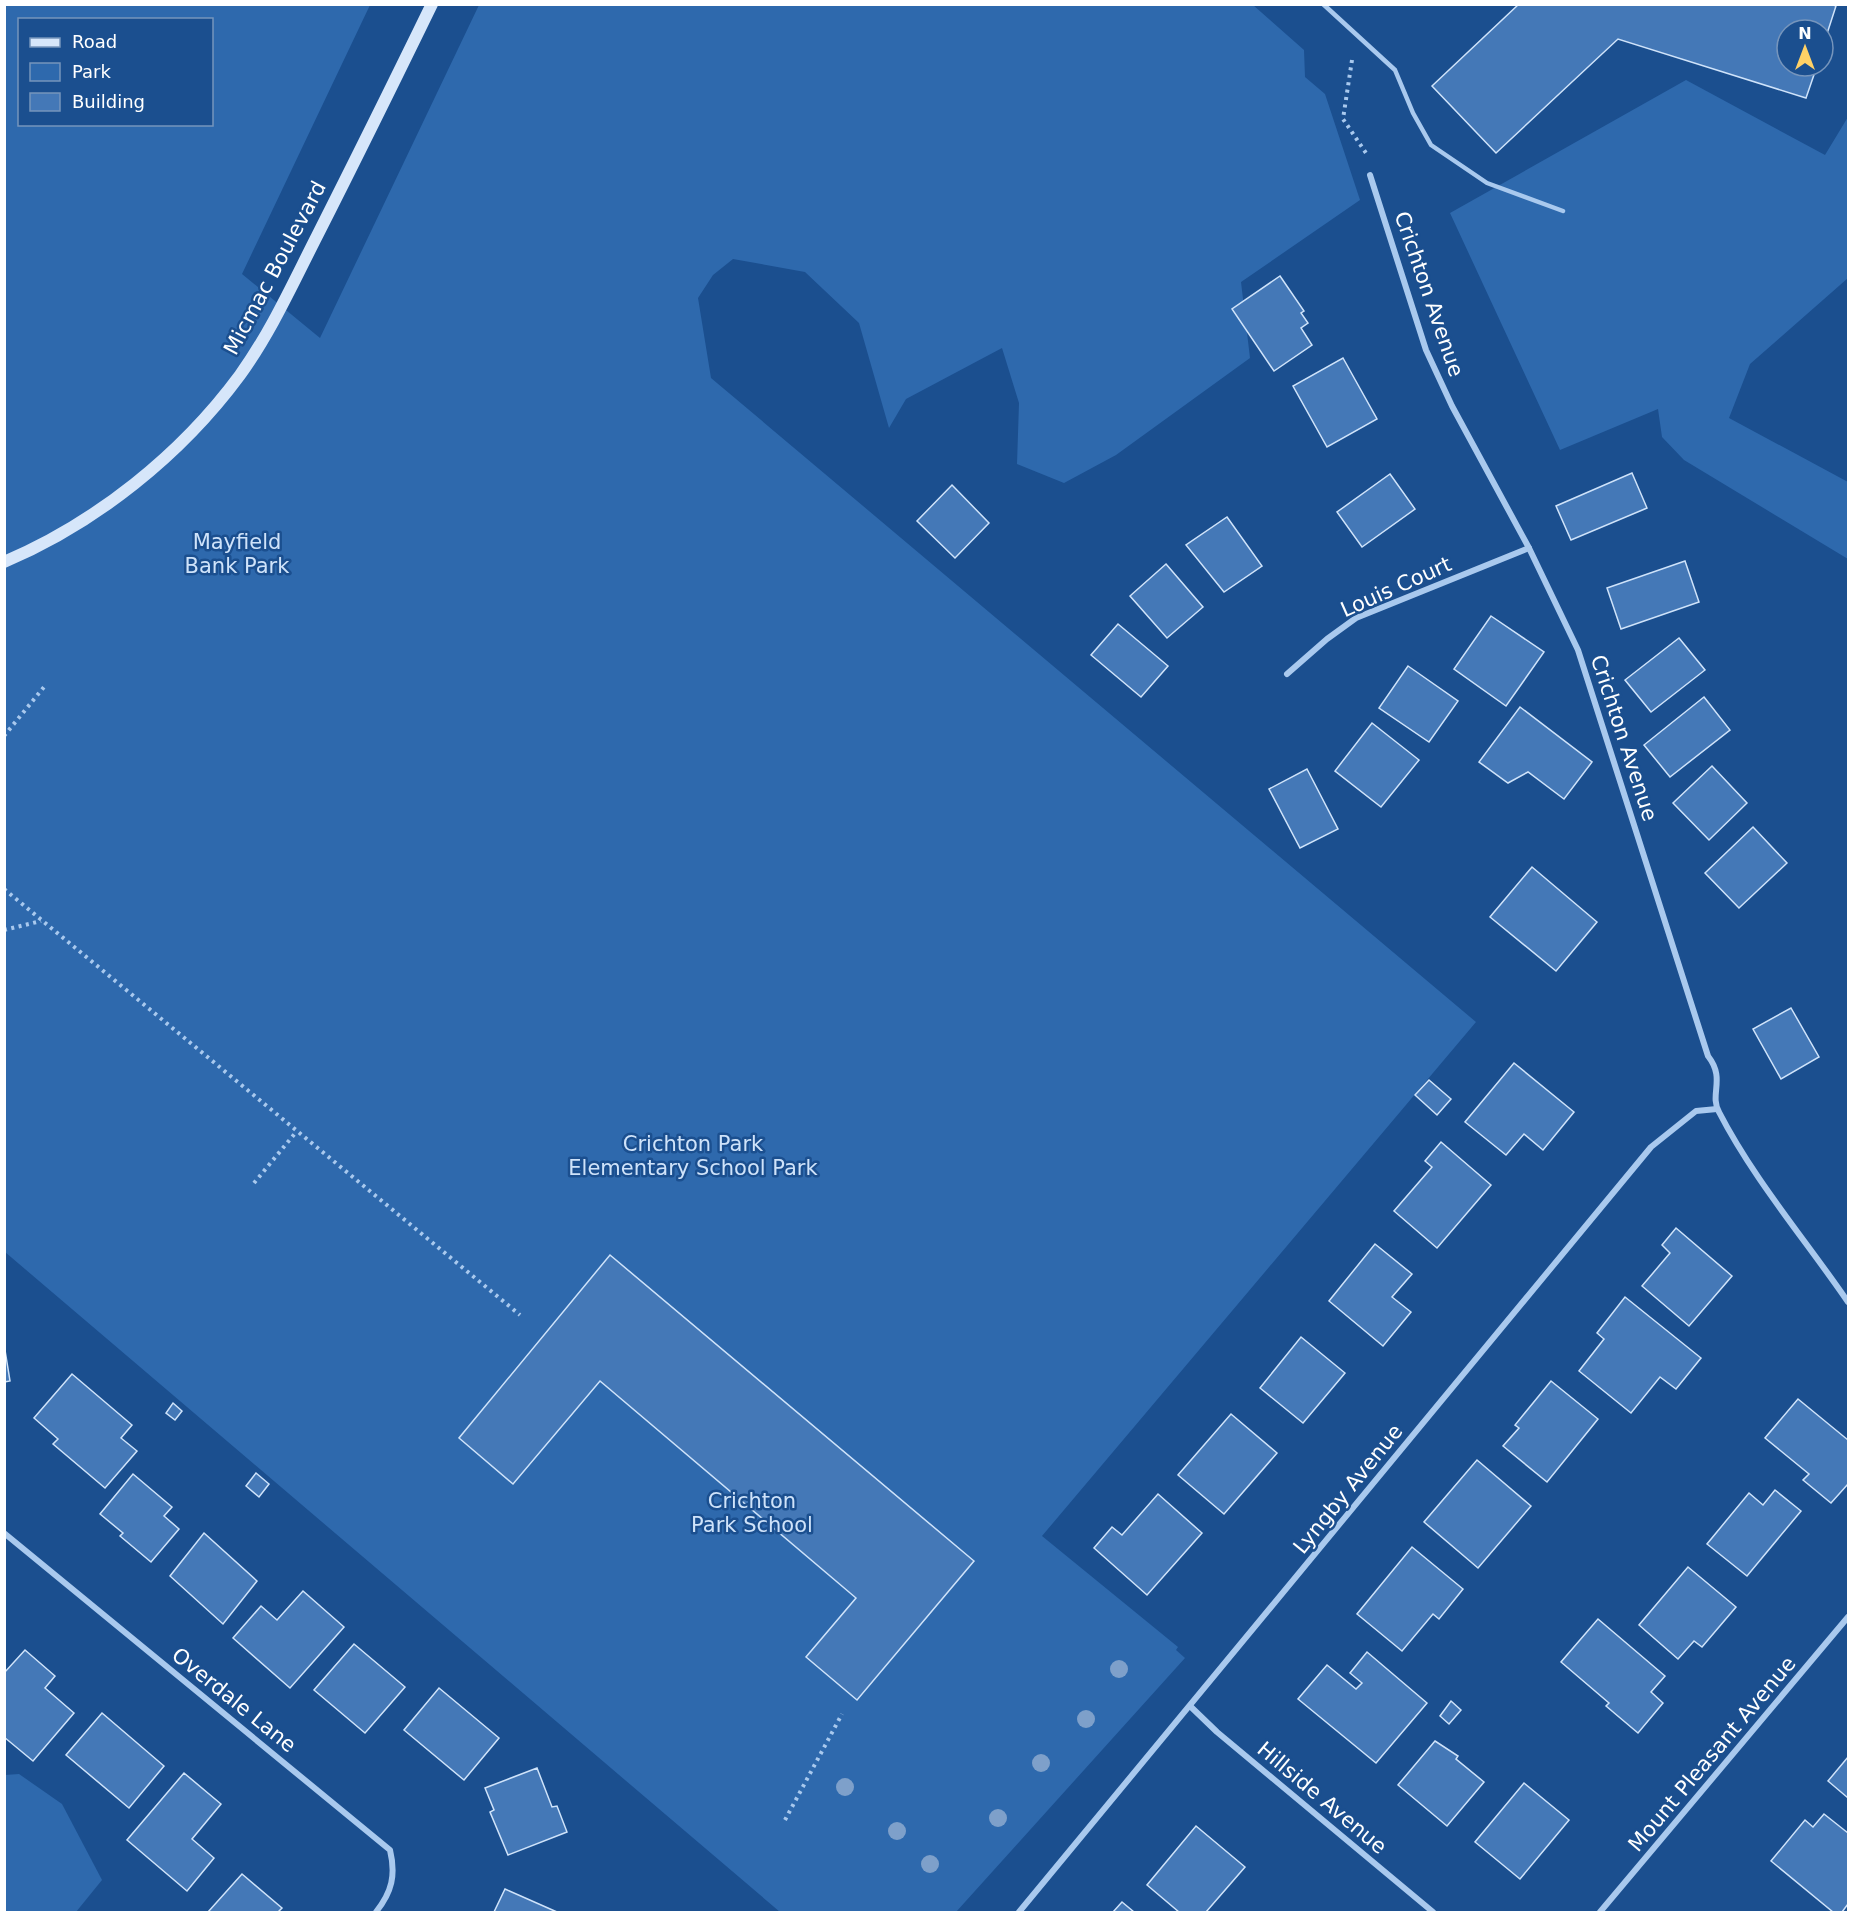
<svg xmlns="http://www.w3.org/2000/svg" width="1853" height="1917" font-family="'DejaVu Sans',sans-serif">
  <rect width="100%" height="100%" fill="#1b4f8f"/>
  <g fill="#2e69ad" fill-rule="evenodd">
    <path d="M4 5H370L242 274 320 338 479 5H1253L1304 50 1305 77 1325 94 1360 200 1241 282 1250 358 1116 455 1064 483 1017 464 1019 403 1002 348 906 399 889 428 859 323 805 272 733 259 713 275 698 298 711 378 1476 1022 1042 1536 1178 1647 1176 1650 1185 1658 956 1912H780L5 1252ZM20 20H212V124H20Z"/>
    <polygon points="1686,80 1825,155 1848,117 1848,278 1750,364 1729,418 1848,482 1848,559 1684,460 1662,437 1658,409 1560,450 1450,213"/>
    <polygon points="19,1774 62,1804 102,1880 76,1912 5,1912 5,1775"/>
  </g>
  <g fill="#4478b7" stroke="#cfe3fa" stroke-width="1.5">
    <polygon points="1519,4 1831,4 1836,6 1823,46 1823,30 1787,30 1787,66 1817,66 1806,98 1618,39 1496,153 1432,86"/>
    <polygon points="1280,276 1304,311 1301,313 1308,323 1301,328 1312,345 1274,371 1232,309"/>
    <polygon points="1343,358 1377,419 1327,447 1293,386"/>
    <polygon points="1632,473 1647,508 1571,540 1556,506"/>
    <polygon points="1390,474 1415,509 1362,547 1337,512"/>
    <polygon points="952,485 989,523 955,558 917,521"/>
    <polygon points="1227,517 1262,566 1224,592 1186,545"/>
    <polygon points="1685,561 1699,602 1621,629 1607,588"/>
    <polygon points="1166,564 1203,607 1167,638 1130,596"/>
    <polygon points="1491,616 1544,652 1506,706 1454,669"/>
    <polygon points="1118,624 1168,666 1141,697 1091,655"/>
    <polygon points="1679,638 1705,670 1651,712 1625,680"/>
    <polygon points="1408,666 1458,701 1429,742 1379,708"/>
    <polygon points="1704,697 1730,730 1670,777 1644,745"/>
    <polygon points="1520,707 1592,762 1564,799 1528,772 1508,783 1479,762"/>
    <polygon points="1372,723 1419,760 1381,807 1335,771"/>
    <polygon points="1712,766 1747,803 1709,840 1673,803"/>
    <polygon points="1307,769 1338,829 1300,848 1269,789"/>
    <polygon points="1753,827 1787,863 1739,908 1705,873"/>
    <polygon points="1532,867 1597,922 1556,971 1490,917"/>
    <polygon points="1791,1008 1819,1057 1781,1079 1753,1029"/>
    <polygon points="1514,1063 1574,1112 1543,1150 1524,1134 1506,1155 1465,1122"/>
    <polygon points="1429,1080 1451,1099 1437,1115 1415,1095"/>
    <polygon points="1441,1142 1491,1185 1437,1248 1394,1211 1432,1167 1425,1161"/>
    <polygon points="1676,1228 1732,1276 1689,1326 1642,1286 1670,1253 1662,1245"/>
    <polygon points="1375,1244 1412,1274 1392,1297 1411,1312 1383,1346 1329,1301"/>
    <polygon points="610,1255 974,1561 857,1700 806,1657 856,1598 600,1381 513,1484 459,1438"/>
    <polygon points="1625,1297 1701,1358 1676,1389 1660,1377 1631,1413 1579,1371 1604,1339 1597,1333"/>
    <polygon points="1301,1337 1345,1373 1303,1423 1260,1388"/>
    <polygon points="4,1344 10,1381 4,1382"/>
    <polygon points="72,1374 132,1425 121,1438 137,1451 105,1488 53,1444 58,1439 34,1418"/>
    <polygon points="1551,1381 1598,1419 1547,1482 1503,1446 1519,1428 1515,1425"/>
    <polygon points="1798,1399 1848,1440 1848,1484 1831,1503 1803,1480 1809,1474 1765,1438"/>
    <polygon points="173,1403 182,1411 175,1420 166,1413"/>
    <polygon points="1231,1414 1277,1453 1224,1514 1178,1475"/>
    <polygon points="1477,1460 1531,1506 1478,1568 1424,1522"/>
    <polygon points="256,1473 269,1484 259,1497 246,1486"/>
    <polygon points="133,1474 172,1507 164,1516 179,1529 151,1562 120,1536 123,1533 100,1514"/>
    <polygon points="1775,1490 1801,1511 1747,1576 1707,1544 1749,1493 1763,1505"/>
    <polygon points="1158,1494 1202,1533 1147,1595 1094,1548 1112,1527 1122,1535"/>
    <polygon points="204,1533 257,1581 223,1624 170,1576"/>
    <polygon points="1412,1547 1463,1589 1439,1619 1433,1614 1402,1651 1357,1614"/>
    <polygon points="1688,1567 1736,1607 1702,1647 1694,1641 1678,1659 1639,1625"/>
    <polygon points="303,1591 344,1627 290,1688 233,1638 261,1606 277,1620"/>
    <polygon points="1598,1619 1665,1676 1651,1692 1663,1703 1638,1733 1606,1706 1609,1703 1561,1662"/>
    <polygon points="354,1644 405,1687 365,1733 314,1690"/>
    <polygon points="25,1650 55,1676 45,1688 74,1713 33,1761 4,1737 4,1673"/>
    <polygon points="1367,1652 1427,1703 1376,1763 1298,1699 1327,1665 1356,1689 1362,1683 1350,1673"/>
    <polygon points="439,1688 499,1738 464,1780 404,1730"/>
    <polygon points="1451,1701 1461,1710 1449,1724 1440,1716"/>
    <polygon points="102,1713 164,1766 129,1808 66,1755"/>
    <polygon points="1435,1741 1458,1756 1456,1759 1484,1782 1447,1826 1398,1785"/>
    <polygon points="1848,1757 1848,1798 1828,1781"/>
    <polygon points="537,1768 552,1807 557,1806 567,1832 508,1855 490,1812 494,1810 485,1788"/>
    <polygon points="184,1773 221,1804 192,1839 214,1858 187,1891 127,1840"/>
    <polygon points="1524,1783 1569,1820 1520,1879 1475,1842"/>
    <polygon points="1824,1814 1848,1833 1848,1904 1842,1912 1833,1912 1771,1861 1805,1820 1813,1827"/>
    <polygon points="1196,1826 1245,1867 1206,1912 1179,1912 1147,1885"/>
    <polygon points="242,1874 282,1908 278,1912 208,1912"/>
    <polygon points="505,1889 557,1912 494,1912"/>
    <polygon points="1122,1902 1134,1912 1113,1912"/>
  </g>
  <g fill="none" stroke-linecap="round" stroke-linejoin="round">
    <g stroke="#a9c9ee" stroke-width="4" stroke-dasharray="3 4.5" stroke-linecap="butt">
      <polyline points="1352,60 1343,119 1366,153"/>
      <polyline points="4,736 44,687"/>
      <polyline points="4,889 520,1315"/>
      <polyline points="4,930 41,921"/>
      <polyline points="254,1183 297,1131"/>
      <polyline points="785,1820 842,1714"/>
    </g>
    <polyline stroke="#a9c9ee" stroke-width="4.5" points="1323,4 1395,70 1413,113 1431,145 1487,183 1563,211"/>
    <g stroke="#a9c9ee" stroke-width="6">
      <path d="M1370 175 1426 350 1452 406 1529 548 1578 650 1708 1056C1726 1079 1709 1094 1719 1112 1754 1180 1805 1239 1848 1302"/>
      <polyline points="1287,674 1327,639 1356,618 1529,548"/>
      <path d="M4 1533 390 1850C396 1875 392 1892 376 1912"/>
      <polyline points="1190,1706 1217,1732 1433,1912"/>
      <polyline points="1019,1912 1651,1147 1696,1111 1717,1109"/>
      <polyline points="1600,1912 1848,1617"/>
    </g>
    <path stroke="#d6e6fa" stroke-width="12" d="M4 562C96 523 181 455 240 375 271 332 293 283 317 236 356 159 394 82 432 4"/>
  </g>
  <g fill="#7ea0ca">
    <circle cx="1119" cy="1669" r="9"/>
    <circle cx="1086" cy="1719" r="9"/>
    <circle cx="1041" cy="1763" r="9"/>
    <circle cx="845" cy="1787" r="9"/>
    <circle cx="998" cy="1818" r="9"/>
    <circle cx="897" cy="1831" r="9"/>
    <circle cx="930" cy="1864" r="9"/>
  </g>
  <g text-anchor="middle" dominant-baseline="central" stroke-width="5" stroke-linejoin="round" paint-order="stroke">
    <g font-size="21" fill="#fff" stroke="#1b4f8f">
      <text transform="translate(275 268) rotate(-62)">Micmac Boulevard</text>
      <text transform="translate(1429 294) rotate(71)">Crichton Avenue</text>
      <text transform="translate(1396 587) rotate(-24)">Louis Court</text>
      <text transform="translate(1624 738) rotate(72)">Crichton Avenue</text>
      <text transform="translate(1348 1489) rotate(-51)">Lyngby Avenue</text>
      <text transform="translate(234 1700) rotate(39)">Overdale Lane</text>
      <text transform="translate(1712 1754) rotate(-50)">Mount Pleasant Avenue</text>
      <text transform="translate(1322 1798) rotate(40)">Hillside Avenue</text>
    </g>
    <g font-size="21" fill="#cfe3fa" stroke="#1b4f8f">
      <text x="237" y="542">Mayfield<tspan x="237" dy="24">Bank Park</tspan></text>
      <text x="693" y="1144">Crichton Park<tspan x="693" dy="24">Elementary School Park</tspan></text>
      <text x="752" y="1501">Crichton<tspan x="752" dy="24">Park School</tspan></text>
    </g>
  </g>
  <rect width="1853" height="1917" fill="none" stroke="#ffffff" stroke-width="12"/>
  <rect x="18" y="18" width="195" height="108" fill="#1b4f8f" stroke="#7695bc" stroke-width="1.5"/>
  <rect x="30" y="38" width="30" height="9" fill="#d6e6fa" stroke="#7695bc" stroke-width="1.5"/>
  <text x="72" y="48" font-size="18" fill="#ffffff">Road</text>
  <rect x="30" y="63" width="30" height="18" fill="#2e69ad" stroke="#7695bc" stroke-width="1.5"/>
  <text x="72" y="78" font-size="18" fill="#ffffff">Park</text>
  <rect x="30" y="93" width="30" height="18" fill="#4478b7" stroke="#7695bc" stroke-width="1.5"/>
  <text x="72" y="108" font-size="18" fill="#ffffff">Building</text>
  <g transform="translate(1805 48)"><circle r="28" fill="#1b4f8f" stroke="#7695bc" stroke-width="1.5"/>
  <path d="M0-4.5L10 22L0 15L-10 22Z" fill="#ffd166"/>
  <text y="-9" font-size="16" font-weight="bold" text-anchor="middle" fill="#ffffff">N</text>
  </g>
</svg>
